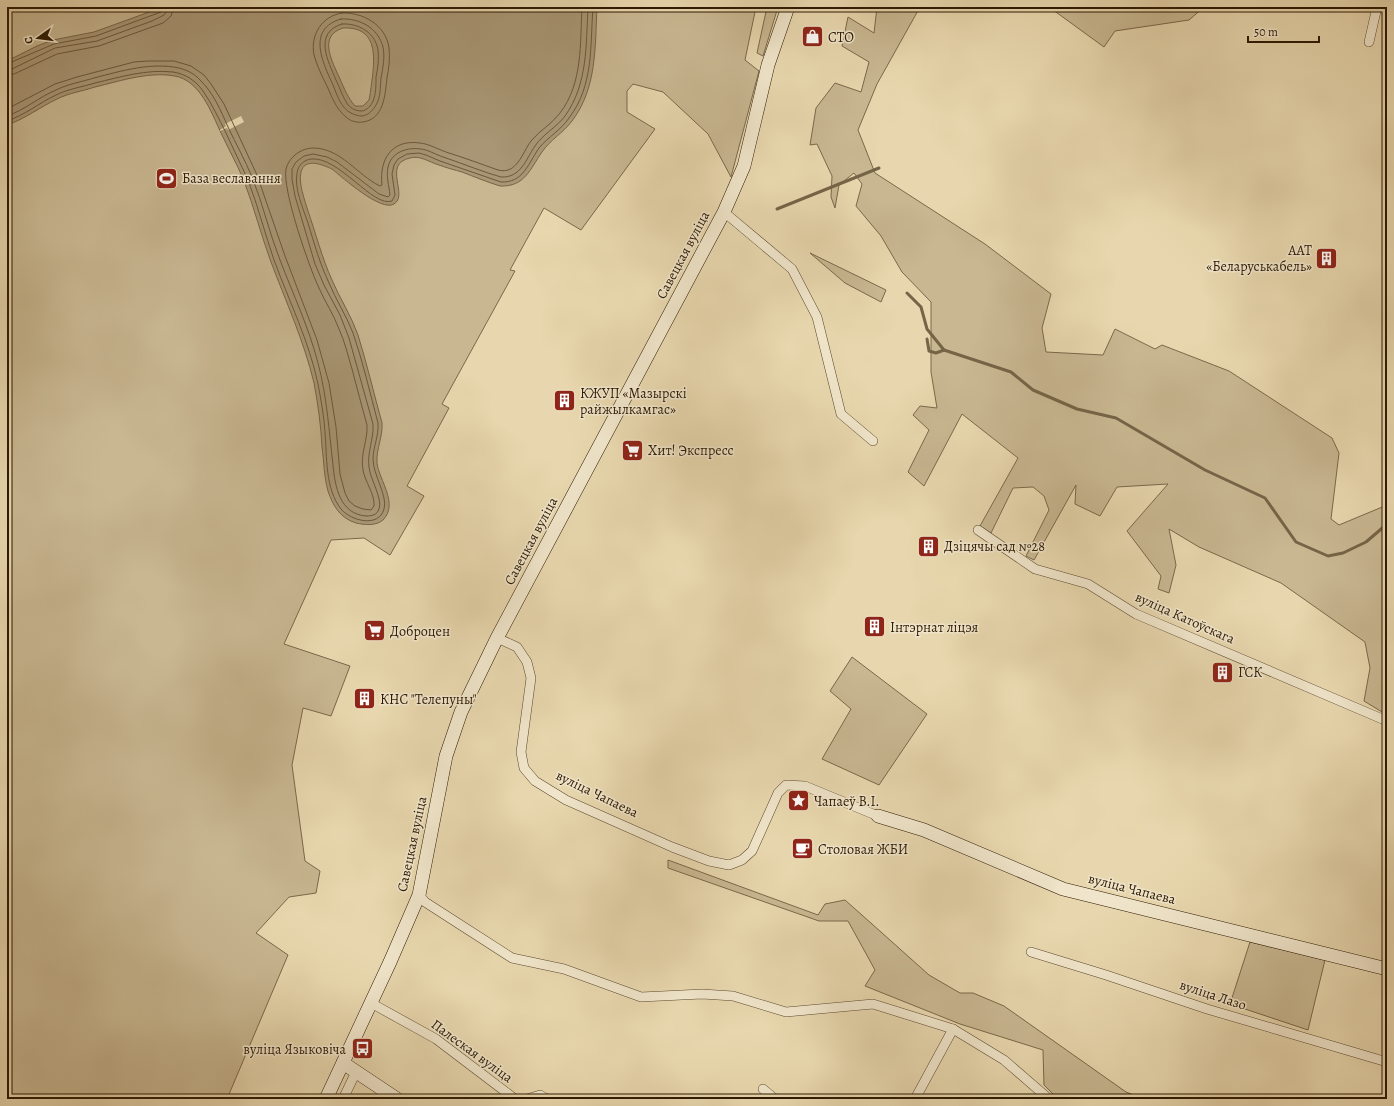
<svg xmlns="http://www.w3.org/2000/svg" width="1394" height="1106" font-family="Alegreya,serif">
  <rect width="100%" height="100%" fill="#e8d7ae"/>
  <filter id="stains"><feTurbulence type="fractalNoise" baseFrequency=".005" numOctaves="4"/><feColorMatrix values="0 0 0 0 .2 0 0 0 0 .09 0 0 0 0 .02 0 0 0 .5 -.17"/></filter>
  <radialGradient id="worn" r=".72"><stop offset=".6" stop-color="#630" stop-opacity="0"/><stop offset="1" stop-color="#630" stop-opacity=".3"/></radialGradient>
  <g fill="#c8b791" stroke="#7a684a">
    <polygon points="7,7 756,7 745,60 759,71 731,177 708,134 663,92 633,84 627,91 627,112 655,129 581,230 544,208 510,270 515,271 442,404 449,408 407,486 424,496 390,555 364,538 331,540 284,644 350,666 331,716 303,708 292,765 305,861 320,871 316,893 289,897 256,933 288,955 227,1099 207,1099 201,1097 200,1099 7,1099"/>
    <polygon points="767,7 778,7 763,56 757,53"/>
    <polygon points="877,7 920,7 877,84 858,130 875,173 985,244 1051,294 1042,328 1046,352 1103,355 1115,329 1155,349 1162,345 1229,371 1332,438 1339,453 1331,519 1339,525 1387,505 1387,715 1364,701 1370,668 1365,642 1281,583 1199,547 1169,529 1176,565 1169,593 1158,589 1161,576 1127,531 1168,484 1117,487 1100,516 1075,504 1076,485 1034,560 1026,556 1049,510 1044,496 1033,487 1013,488 991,533 980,526 1018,458 962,414 924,486 908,472 929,430 913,415 920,406 937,408 931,372 931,302 902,272 881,236 856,206 862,184 854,173 839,185 835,208 831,197 832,176 817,144 810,145 816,108 835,83 861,92 869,62 842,46 848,17 874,33"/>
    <polygon points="1049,7 1204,7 1189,20 1115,31 1104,47"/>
    <polygon points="810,253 886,290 881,302 845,283"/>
    <polygon points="852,657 927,714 879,785 822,759 851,709 830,691"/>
    <polygon points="668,860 818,915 825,904 845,900 881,932 929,975 960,993 973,993 1004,1006 1126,1092 1144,1099 1058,1099 1044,1085 1043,1050 960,1024 865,986 875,970 848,921 819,921 668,868"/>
    <polygon points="1250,942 1325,960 1308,1030 1230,1004"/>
  </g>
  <path fill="#a89674" stroke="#766447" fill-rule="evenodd" d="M163 7H597C595 47 597 88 572 121 563 133 550 140 542 152 530 169 525 187 500 186 487 182 475 177 462 172 455 170 447 168 439 165 429 162 420 155 410 158 382 164 409 195 394 204 381 212 343 178 332 169 323 165 305 157 301 172 298 182 305 201 308 211 316 234 322 258 332 280 340 299 351 315 358 335 367 364 374 394 382 423 383 437 376 449 377 463 379 480 399 504 383 520 376 526 365 525 356 523 340 518 333 506 328 491 324 477 324 462 322 447 321 426 318 404 314 383 304 341 286 302 271 262 261 235 254 207 244 181 238 166 230 152 223 137 213 117 203 85 179 77 153 70 120 81 95 87 83 91 69 93 57 99 40 107 25 119 7 125V61L37 46 53 40 94 32ZM343 28C384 26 373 69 370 95L369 100 363 106H355C348 98 344 88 340 79 333 63 317 36 343 28Z"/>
  <polygon fill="#e8d7ae" points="241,116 244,122 228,130 227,128 220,131 220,130 226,126 225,124"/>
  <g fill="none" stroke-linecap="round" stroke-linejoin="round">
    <g stroke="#6a583c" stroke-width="1">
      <path d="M342 13C363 12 386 25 389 48 390 58 389 68 387 78 385 95 384 119 363 122 357 123 350 121 346 117 336 109 332 97 327 86 322 76 317 66 314 55 310 35 322 16 342 13Z"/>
      <path d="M341 19C360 18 378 28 383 47 385 57 383 68 381 78 380 87 381 97 376 105 373 110 369 115 362 116 359 116 354 115 351 113 341 108 337 95 333 85 323 63 306 29 341 19Z"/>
      <path d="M342 24C358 23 375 32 378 50 379 59 378 68 376 77 376 85 376 94 373 101 371 106 367 110 362 111 356 111 352 109 348 105 343 98 340 88 336 80 328 61 313 33 342 24Z"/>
      <polyline points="7,64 54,44 96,36 161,12 163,7"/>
      <polyline points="7,69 12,69 55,48 97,41 152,21 164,15 167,11 168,7"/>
      <polyline points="7,75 14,74 57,54 99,46 163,23 171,16 174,7"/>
      <path d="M7 109 55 84 77 77 134 62 148 61H174L191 66 204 75 211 84 224 104 257 175 285 256 317 340 329 383 336 427 340 474 345 493 349 501 355 506 363 509 371 510 374 506C375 494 365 482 363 470 360 454 368 440 367 425 362 407 357 388 352 369 348 356 345 342 339 329 334 315 325 302 319 288 309 267 282 189 286 169 289 157 301 148 313 148 341 148 357 175 380 186L382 185C379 159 392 139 420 143 430 144 439 150 449 153 465 158 481 164 498 170 517 175 522 153 531 141 540 130 552 124 560 113 583 83 580 43 582 7"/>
      <path d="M7 116C25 110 39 97 56 90 68 84 81 82 94 78 121 71 151 62 179 68 187 70 195 74 200 80 213 92 221 111 228 127 236 144 245 160 252 177 263 204 269 232 280 260 293 294 309 328 318 363 327 397 329 431 333 465 335 487 340 514 366 516 372 516 377 515 379 509 383 499 370 479 369 467 367 452 374 439 373 424L349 338 340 315 324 285 315 264 295 196 292 179V169L296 162 304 156 313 154 327 157 337 162 379 194 388 197 390 195C389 186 386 176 388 167 392 150 411 146 426 150 432 152 439 156 446 158 464 164 483 172 501 177 521 178 526 159 535 146 543 134 557 127 565 116 588 84 586 44 588 7"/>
      <path d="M7 121C25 115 39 103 56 95 68 89 82 87 95 83 120 77 147 69 173 72 186 74 196 81 203 91 212 104 219 119 226 133 233 149 241 164 248 180 258 206 265 234 274 260 289 301 309 341 318 384 321 400 324 416 325 432 327 456 325 489 341 509 351 521 379 528 384 509 388 496 373 475 373 459 373 447 379 436 378 423 370 393 363 362 353 333 346 315 336 300 329 283 320 264 314 243 308 223 303 208 294 189 297 173 298 165 304 160 311 159 339 156 373 208 392 201L395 195 392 174 394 165 398 159 407 154 419 153 426 155 440 161 501 182C523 183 528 164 539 148 548 137 561 130 569 118 594 85 590 46 593 7"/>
    </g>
    <g stroke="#766447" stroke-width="3">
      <polyline points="777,209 879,168"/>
      <polyline points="907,293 921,307 927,329 944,350 1011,372 1033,390 1077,409 1116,418 1205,470 1265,498 1296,542 1328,556 1343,553 1366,542 1387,524"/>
      <polyline points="927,339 929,351 936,353 944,350"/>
    </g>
    <defs>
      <g id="street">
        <polyline points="1369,42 1377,7"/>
        <polyline points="724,212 792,269 817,317 841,414 873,441"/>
        <polyline points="978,530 1035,569 1088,584 1136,614 1387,721"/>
        <polyline points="497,638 517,647 527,662 531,678 521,752 524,768 535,781 566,800 672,847 709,861 729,865 742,860 752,851 778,793 786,785 805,786 878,816"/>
        <polyline points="419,895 425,902 512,958 564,969 641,997 702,994 733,996 786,1012 873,1004 953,1029 1004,1060 1049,1099"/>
        <polyline points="1031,952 1106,975 1207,1009 1387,1062"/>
        <polyline points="371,1003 436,1039 515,1099"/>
        <polyline points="763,1089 775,1099"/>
        <polyline points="343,1099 356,1072"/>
        <polyline points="527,1099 540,1095 547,1099"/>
        <polyline points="915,1099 953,1029"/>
      </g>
      <g id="secondary">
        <polyline points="878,816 924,830 1063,889 1387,969"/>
        <polyline points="343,1063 397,1099"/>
        <polyline points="326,1099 390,962 419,895 446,756 461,712 497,638 724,212 744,166 768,65 788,7"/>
      </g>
    </defs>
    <use href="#street" stroke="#5b482e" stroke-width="10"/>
    <use href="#secondary" stroke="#2c1903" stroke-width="14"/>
    <use href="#street" stroke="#f0e5ca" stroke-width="9"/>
    <use href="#secondary" stroke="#f0e5ca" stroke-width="13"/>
  </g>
  <defs>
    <symbol id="shop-square" viewBox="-11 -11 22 22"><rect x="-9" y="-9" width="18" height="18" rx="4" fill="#8f2418" stroke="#f0e5ca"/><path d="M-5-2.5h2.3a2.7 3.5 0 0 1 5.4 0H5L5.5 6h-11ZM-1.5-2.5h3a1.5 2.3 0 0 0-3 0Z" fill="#fff"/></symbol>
    <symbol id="stadium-square" viewBox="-11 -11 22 22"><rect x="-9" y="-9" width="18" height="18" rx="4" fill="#8f2418" stroke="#f0e5ca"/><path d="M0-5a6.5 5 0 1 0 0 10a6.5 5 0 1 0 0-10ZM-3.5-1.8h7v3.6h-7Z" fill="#fff"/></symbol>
    <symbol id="building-square" viewBox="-11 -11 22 22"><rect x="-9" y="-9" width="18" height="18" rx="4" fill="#8f2418" stroke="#f0e5ca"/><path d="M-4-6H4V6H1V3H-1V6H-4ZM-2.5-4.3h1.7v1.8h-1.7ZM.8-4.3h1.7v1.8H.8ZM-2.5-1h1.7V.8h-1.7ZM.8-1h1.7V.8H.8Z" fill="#fff"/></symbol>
    <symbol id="supermarket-square" viewBox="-11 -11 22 22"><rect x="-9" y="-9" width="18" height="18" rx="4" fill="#8f2418" stroke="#f0e5ca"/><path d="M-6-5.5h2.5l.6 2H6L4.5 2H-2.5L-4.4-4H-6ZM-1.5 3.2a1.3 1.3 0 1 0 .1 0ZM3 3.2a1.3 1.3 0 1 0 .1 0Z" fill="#fff"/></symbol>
    <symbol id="sight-square" viewBox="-11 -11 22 22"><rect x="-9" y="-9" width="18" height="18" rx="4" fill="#8f2418" stroke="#f0e5ca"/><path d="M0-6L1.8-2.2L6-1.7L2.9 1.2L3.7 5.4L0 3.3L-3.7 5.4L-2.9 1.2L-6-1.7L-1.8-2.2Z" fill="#fff"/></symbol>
    <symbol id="cafe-square" viewBox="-11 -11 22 22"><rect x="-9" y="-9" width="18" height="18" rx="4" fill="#8f2418" stroke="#f0e5ca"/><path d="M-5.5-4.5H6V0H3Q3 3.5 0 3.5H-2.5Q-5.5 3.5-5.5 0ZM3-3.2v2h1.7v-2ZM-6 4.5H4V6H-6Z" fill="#fff"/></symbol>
    <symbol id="bus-square" viewBox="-11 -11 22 22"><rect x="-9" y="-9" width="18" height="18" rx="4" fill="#8f2418" stroke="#f0e5ca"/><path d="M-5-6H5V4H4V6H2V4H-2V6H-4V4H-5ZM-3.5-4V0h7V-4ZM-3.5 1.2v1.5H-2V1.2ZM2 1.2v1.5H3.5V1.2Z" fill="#fff"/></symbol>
  </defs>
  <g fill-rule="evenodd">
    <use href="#shop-square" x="800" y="24" width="25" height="25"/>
    <use href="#stadium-square" x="154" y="166" width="25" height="25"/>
    <use href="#building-square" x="1314" y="246" width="25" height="25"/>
    <use href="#building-square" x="552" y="388" width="25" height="25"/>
    <use href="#supermarket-square" x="620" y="438" width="25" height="25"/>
    <use href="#building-square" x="916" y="534" width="25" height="25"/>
    <use href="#building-square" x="862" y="614" width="25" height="25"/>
    <use href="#supermarket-square" x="362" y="618" width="25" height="25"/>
    <use href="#building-square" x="1210" y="660" width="25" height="25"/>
    <use href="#building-square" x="352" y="686" width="25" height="25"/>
    <use href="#sight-square" x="786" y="788" width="25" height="25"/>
    <use href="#cafe-square" x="790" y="836" width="25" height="25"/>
    <use href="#bus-square" x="350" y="1036" width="25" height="25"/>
  </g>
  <g text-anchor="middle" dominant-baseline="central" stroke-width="3" stroke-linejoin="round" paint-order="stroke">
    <g font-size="14" fill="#2c1903" stroke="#f0e5ca" text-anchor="start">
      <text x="828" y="37">СТО</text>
      <text x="182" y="178">База веславання</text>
      <text x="1312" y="250" text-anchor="end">ААТ<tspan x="1312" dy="16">«Беларуськабель»</tspan></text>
      <text x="580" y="393">КЖУП «Мазырскі<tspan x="580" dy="16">райжылкамгас»</tspan></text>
      <text x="648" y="450">Хит! Экспресс</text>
      <text x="944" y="546">Дзіцячы сад №28</text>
      <text x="890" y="627">Інтэрнат ліцэя</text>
      <text x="390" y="631">Доброцен</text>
      <text x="1238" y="672">ГСК</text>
      <text x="380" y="699">КНС "Телепуны"</text>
      <text x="814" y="801">Чапаеў В.І.</text>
      <text x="818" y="849">Столовая ЖБИ</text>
      <text x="346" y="1049" text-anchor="end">вуліца Языковіча</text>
    </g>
    <g font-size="14" fill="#2c1903" stroke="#f0e5ca">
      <text transform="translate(683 255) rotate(-62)">Савецкая вуліца</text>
      <text transform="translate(531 541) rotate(-62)">Савецкая вуліца</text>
      <text transform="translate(1185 618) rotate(24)">вуліца Катоўскага</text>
      <text transform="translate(597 794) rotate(26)">вуліца Чапаева</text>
      <text transform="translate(412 844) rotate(-78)">Савецкая вуліца</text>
      <text transform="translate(1132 889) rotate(14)">вуліца Чапаева</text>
      <text transform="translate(1213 995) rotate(18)">вуліца Лазо</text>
      <text transform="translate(472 1051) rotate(36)">Палеская вуліца</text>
    </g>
  </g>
  <rect width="1394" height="1106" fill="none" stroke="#e8d7ae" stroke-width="24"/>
  <rect x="8" y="8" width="1378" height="1090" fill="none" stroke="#2c1903" stroke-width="2"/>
  <rect x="12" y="12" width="1370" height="1082" fill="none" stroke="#2c1903"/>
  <g transform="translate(38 38) rotate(256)" stroke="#f0e5ca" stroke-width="3" paint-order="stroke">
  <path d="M0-3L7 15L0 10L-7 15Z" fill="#2c1903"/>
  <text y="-6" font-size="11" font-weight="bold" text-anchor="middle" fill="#2c1903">С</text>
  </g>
  <path d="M1248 36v6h71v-6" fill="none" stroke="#2c1903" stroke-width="2"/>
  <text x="1254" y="36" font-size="12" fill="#2c1903" stroke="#f0e5ca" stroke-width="3" paint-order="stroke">50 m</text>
  <rect width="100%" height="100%" filter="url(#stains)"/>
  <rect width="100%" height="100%" fill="url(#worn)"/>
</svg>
